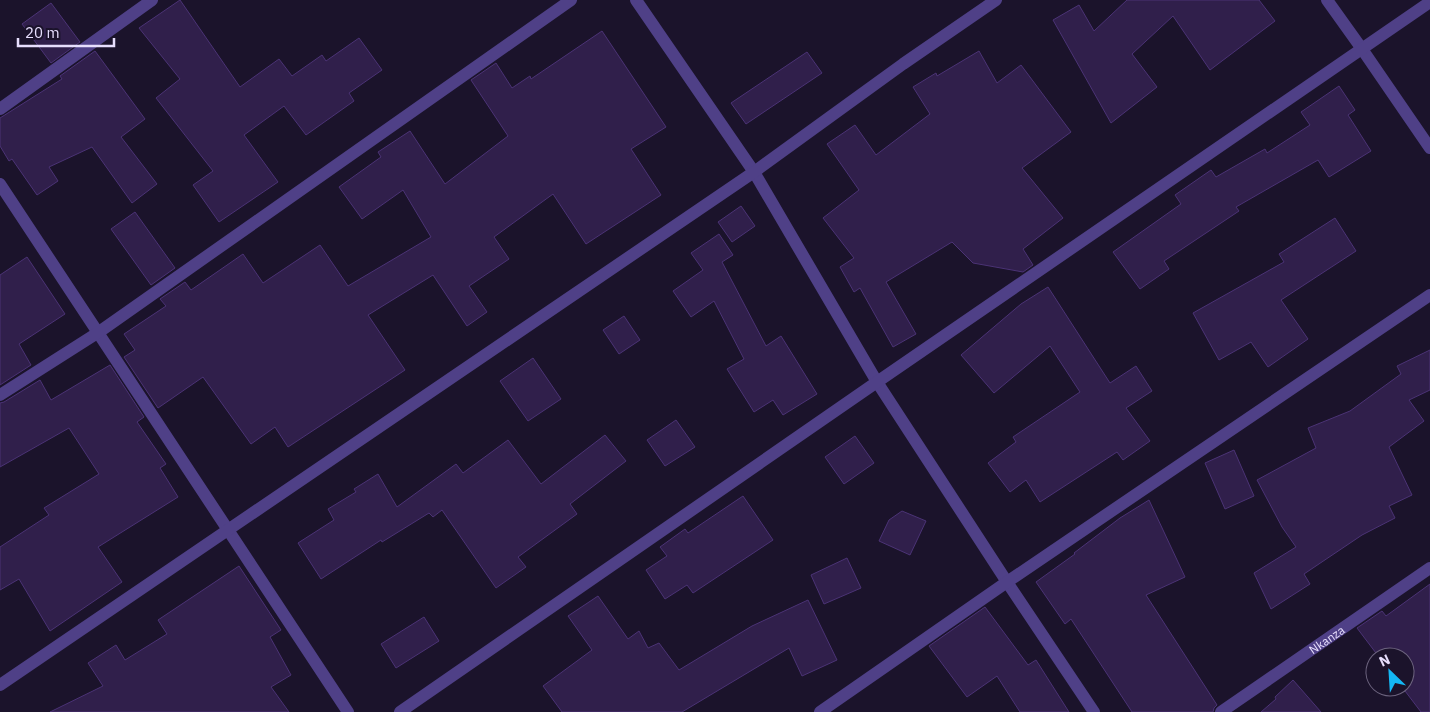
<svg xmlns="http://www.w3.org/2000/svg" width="1430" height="712" font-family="'IBM Plex Sans',sans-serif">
  <rect width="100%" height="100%" fill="#1b132b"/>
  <g fill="#301f4b" stroke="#4b3375">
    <polygon points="180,0 240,87 279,59 292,76 322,55 326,61 359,38 382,70 349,93 354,101 306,135 284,106 244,135 278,182 219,222 193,185 213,171 156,98 180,79 139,28"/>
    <polygon points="1127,0 1259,0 1275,21 1210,70 1173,16 1132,54 1157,87 1111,123 1053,20 1079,5 1094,31"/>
    <polygon points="51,3 80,42 51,63 22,24"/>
    <polygon points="602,31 666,127 631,149 661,195 586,244 553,194 494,237 509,259 469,286 487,312 467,326 433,275 368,315 405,370 288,447 275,427 251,444 203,377 158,408 124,357 135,350 124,334 166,306 160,299 185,282 191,290 243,254 263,283 320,245 348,286 431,237 403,190 362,219 339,187 381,157 378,152 410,131 445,184 508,136 471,80 496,63 512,88 530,76 531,79"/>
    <polygon points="95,51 145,119 121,137 157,184 132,203 92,147 49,167 58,181 37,195 12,159 9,161 0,146 0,118 62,79 60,76"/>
    <polygon points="979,51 997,83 1021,65 1071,132 1022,168 1063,218 1023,249 1033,265 1023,272 973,263 952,242 886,282 916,334 893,347 860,288 854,292 840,267 854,258 823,218 859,190 827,144 855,125 876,155 930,114 913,87 936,73 937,76"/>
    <polygon points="807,52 822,73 746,124 731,103"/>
    <polygon points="1339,86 1355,110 1348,115 1371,151 1329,177 1318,160 1236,207 1239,211 1164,261 1169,269 1140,289 1113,252 1181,204 1175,195 1211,170 1216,177 1265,149 1267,153 1310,125 1301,112"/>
    <polygon points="741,206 755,226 732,242 718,222"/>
    <polygon points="135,212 175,268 151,285 111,229"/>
    <polygon points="1335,218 1356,251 1281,300 1308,339 1268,367 1251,342 1219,360 1193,313 1284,262 1279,254"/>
    <polygon points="719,234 733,255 722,262 766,346 781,336 817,394 783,415 773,400 754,412 727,369 744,359 714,301 691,317 673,291 703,270 691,253"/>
    <polygon points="27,257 65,314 19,344 31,365 0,385 0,275"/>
    <polygon points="1048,287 1110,383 1136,366 1152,391 1126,408 1150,441 1123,460 1117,452 1040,502 1026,480 1010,492 988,463 1016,442 1013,437 1080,392 1050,346 994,393 961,355 1021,304"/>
    <polygon points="624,316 640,340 619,354 603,330"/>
    <polygon points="1430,350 1430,390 1409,400 1424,421 1389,447 1412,495 1389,506 1395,518 1362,535 1304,574 1310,584 1271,609 1254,573 1296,547 1282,527 1257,480 1316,448 1308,428 1350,411 1401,374 1397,366"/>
    <polygon points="533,358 561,399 528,421 500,381"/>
    <polygon points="110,365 144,417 137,422 166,464 160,468 178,497 98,547 122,582 50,631 19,579 0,590 0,547 49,515 44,508 99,474 69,428 0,467 0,403 4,402 40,380 51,400"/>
    <polygon points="676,420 695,447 665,466 647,440"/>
    <polygon points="605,435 626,461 570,504 577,514 518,557 526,567 496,588 442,510 433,517 429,513 382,542 381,540 321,579 298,543 334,520 328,509 356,492 354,489 378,474 397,507 456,464 463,473 508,440 541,484"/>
    <polygon points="855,436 874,463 844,484 825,457"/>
    <polygon points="1234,450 1254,496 1225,509 1205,463"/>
    <polygon points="743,496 773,540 693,593 687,585 665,599 646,570 667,556 660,547 685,529 688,533"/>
    <polygon points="1149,500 1185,577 1146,595 1217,705 1214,708 1213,712 1132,712 1071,619 1065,624 1036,582 1075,554 1074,553 1120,518"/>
    <polygon points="902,511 926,521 910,555 879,541 889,520"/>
    <polygon points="847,558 861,588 824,604 811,575"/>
    <polygon points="239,566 281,630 270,637 291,675 271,687 289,712 50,712 103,686 88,663 116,645 125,660 167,634 158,620"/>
    <polygon points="1430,584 1430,712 1421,712 1402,687 1405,687 1405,657 1379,657 1357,628 1382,611 1386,616"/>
    <polygon points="598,596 628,639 639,631 648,648 659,643 679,670 752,626 808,600 837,660 802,676 789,648 682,712 562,712 543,686 592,650 568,616"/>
    <polygon points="985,607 1028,665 1036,660 1069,712 1020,712 997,676 967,697 929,646"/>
    <polygon points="424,617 439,641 396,668 381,644"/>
    <polygon points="1293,680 1321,712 1261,712 1276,699 1275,697"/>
  </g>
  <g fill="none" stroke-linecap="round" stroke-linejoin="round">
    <g stroke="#4f4087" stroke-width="12">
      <polyline points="636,0 754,172 877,382 1007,582 1094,712"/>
      <polyline points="1327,0 1362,49 1430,148"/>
      <polyline points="0,109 152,0"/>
      <polyline points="0,184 348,712"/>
      <polyline points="0,395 99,332 571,0"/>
      <polyline points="0,685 754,172 903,64 996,0"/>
      <polyline points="400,712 877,382 1430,2"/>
      <polyline points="820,712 1007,582 1430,295"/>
      <path id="s1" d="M1221 712 1430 568"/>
    </g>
  </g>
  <g text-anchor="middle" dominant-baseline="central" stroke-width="5" stroke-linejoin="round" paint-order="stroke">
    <g font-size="12" fill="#e7defd" stroke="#1b132b">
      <text stroke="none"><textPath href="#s1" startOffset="128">Nkanza</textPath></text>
    </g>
  </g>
  <g transform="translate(1390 672) rotate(335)"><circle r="24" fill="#1b132b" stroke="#6d647f"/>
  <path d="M0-4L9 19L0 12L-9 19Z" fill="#14b7f4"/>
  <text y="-8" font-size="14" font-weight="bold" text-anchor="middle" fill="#e7defd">N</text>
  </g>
  <path d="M18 38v8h96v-8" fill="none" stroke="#e7defd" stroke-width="2.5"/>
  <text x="25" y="38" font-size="15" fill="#e7defd" stroke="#1b132b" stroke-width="4" paint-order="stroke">20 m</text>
</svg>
